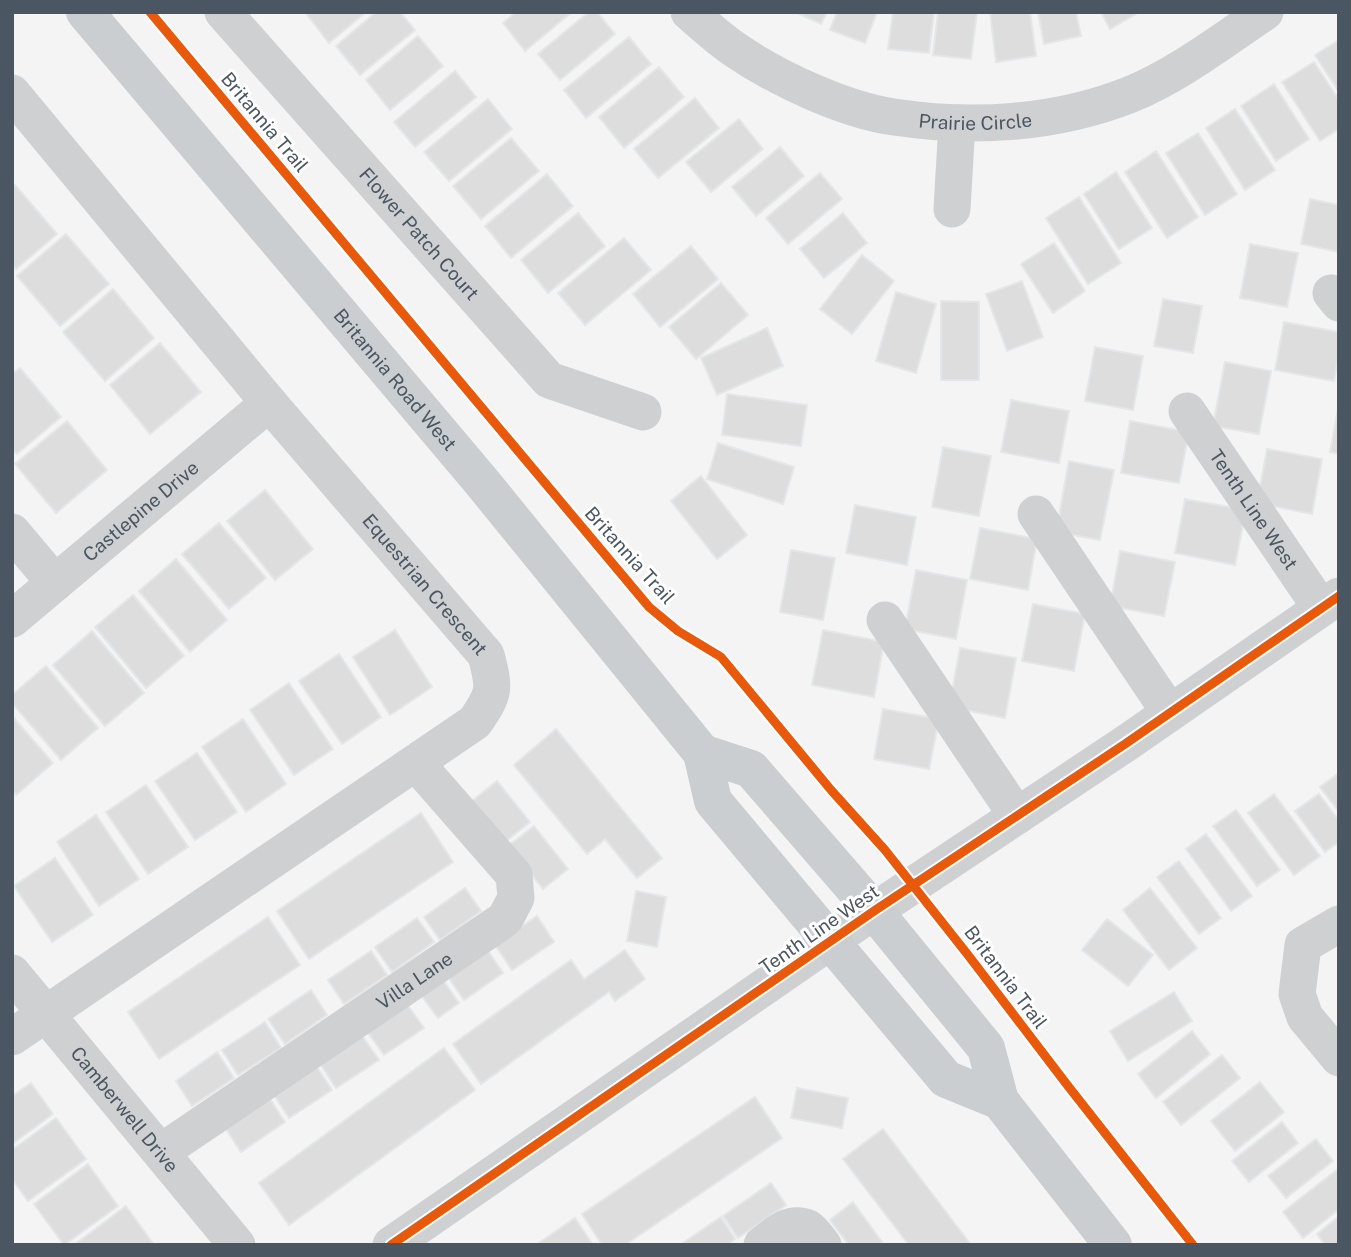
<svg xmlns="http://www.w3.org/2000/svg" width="1351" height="1257" font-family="'Public Sans',sans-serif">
  <rect width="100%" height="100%" fill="#f4f4f4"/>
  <g fill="#ddddde" stroke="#e5e6e7" stroke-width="2">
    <polygon points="305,12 366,12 329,43"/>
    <polygon points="376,12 400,12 415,30 360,75 336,46"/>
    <polygon points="516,12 572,12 525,51 503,23"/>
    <polygon points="589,12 597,12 615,34 560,80 538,54"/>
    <polygon points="795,12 827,12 821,24"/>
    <polygon points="837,12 877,12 865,43 830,30"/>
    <polygon points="893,12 934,12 929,53 888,49"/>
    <polygon points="938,12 977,12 971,59 933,55"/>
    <polygon points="990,12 1030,12 1036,56 996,62"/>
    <polygon points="1038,12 1076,12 1081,36 1044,44"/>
    <polygon points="1101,12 1139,12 1110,29"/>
    <polygon points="418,36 443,66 390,110 366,80"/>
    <polygon points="629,37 651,64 586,118 564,90"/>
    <polygon points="1339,40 1339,92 1315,55"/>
    <polygon points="1314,62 1339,100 1339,129 1320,141 1282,82"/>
    <polygon points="659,67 684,97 624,148 599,117"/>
    <polygon points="455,71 476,97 415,147 394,122"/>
    <polygon points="1274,84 1309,139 1276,161 1241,106"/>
    <polygon points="695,98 719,128 658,178 634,149"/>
    <polygon points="488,99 512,129 449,181 424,152"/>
    <polygon points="1235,109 1275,170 1245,190 1206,128"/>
    <polygon points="739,119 763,149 711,192 686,162"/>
    <polygon points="1198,133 1237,194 1205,215 1166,153"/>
    <polygon points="511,138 539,171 481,219 453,186"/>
    <polygon points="780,147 804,176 756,216 732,187"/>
    <polygon points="1156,151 1198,217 1167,238 1125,172"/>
    <polygon points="1116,172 1152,228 1119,249 1084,194"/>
    <polygon points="820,173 842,199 788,244 766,218"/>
    <polygon points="547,174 573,206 511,258 485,226"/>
    <polygon points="15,185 57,234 16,269 12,264 12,187"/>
    <polygon points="1079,197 1121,263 1088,284 1046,218"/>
    <polygon points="1310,199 1339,205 1339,252 1301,244"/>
    <polygon points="578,213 605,246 548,293 521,260"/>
    <polygon points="843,213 867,243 824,278 800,249"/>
    <polygon points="66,234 109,284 60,326 17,276"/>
    <polygon points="624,238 651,270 585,325 558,293"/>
    <polygon points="1054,243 1085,291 1053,313 1021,264"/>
    <polygon points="1250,244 1298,253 1287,307 1240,298"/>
    <polygon points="691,246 718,279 660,327 633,294"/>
    <polygon points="862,255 894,281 852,334 820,309"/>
    <polygon points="1022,281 1043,337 1007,351 986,294"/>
    <polygon points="721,283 748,315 696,359 669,327"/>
    <polygon points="113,289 154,338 105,381 63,332"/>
    <polygon points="896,292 936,304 916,373 876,361"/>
    <polygon points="1163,299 1202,306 1193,353 1154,346"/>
    <polygon points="941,301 979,302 979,380 941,380"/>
    <polygon points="1284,322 1339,332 1339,354 1334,381 1275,370"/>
    <polygon points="767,328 783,366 717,395 701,358"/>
    <polygon points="160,343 201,392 150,434 110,385"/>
    <polygon points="1095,347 1143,356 1133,410 1085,401"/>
    <polygon points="1225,362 1271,371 1259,434 1213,426"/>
    <polygon points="20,368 61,417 17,454 12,449 12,374"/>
    <polygon points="727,394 807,405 801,446 722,435"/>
    <polygon points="1011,400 1069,411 1059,463 1001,452"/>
    <polygon points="1339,403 1339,454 1330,452"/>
    <polygon points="67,421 107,470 56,513 15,464"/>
    <polygon points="1130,421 1189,432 1179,483 1121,473"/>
    <polygon points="718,443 794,467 783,504 707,479"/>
    <polygon points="943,447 991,456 979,516 932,507"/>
    <polygon points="1267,449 1322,459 1312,514 1257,503"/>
    <polygon points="1069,461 1114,470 1100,540 1056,532"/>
    <polygon points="701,476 747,535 717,559 671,501"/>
    <polygon points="265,490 313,549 275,580 227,521"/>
    <polygon points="1185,499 1246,510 1235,565 1175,553"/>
    <polygon points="855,505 916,517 907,565 846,553"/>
    <polygon points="219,523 266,578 229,609 182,554"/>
    <polygon points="980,528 1037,539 1028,590 970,579"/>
    <polygon points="791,550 835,558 823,620 780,612"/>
    <polygon points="1120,551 1175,562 1164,616 1110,606"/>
    <polygon points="176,559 227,620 190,652 139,591"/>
    <polygon points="916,570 967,580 956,639 905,629"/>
    <polygon points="133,595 184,656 146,688 95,627"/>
    <polygon points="1033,604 1085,614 1074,671 1022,661"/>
    <polygon points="395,630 432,687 390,715 353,657"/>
    <polygon points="823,630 884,642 874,697 812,685"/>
    <polygon points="92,631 144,693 105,726 53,665"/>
    <polygon points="960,648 1016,658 1005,718 949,707"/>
    <polygon points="339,654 381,717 342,744 299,681"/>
    <polygon points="46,666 98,728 61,760 12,703 12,695"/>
    <polygon points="289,683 333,749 294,775 250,710"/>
    <polygon points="883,709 939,719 929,769 874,759"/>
    <polygon points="12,716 53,763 16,795 12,790"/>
    <polygon points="243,719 286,784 246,812 202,747"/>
    <polygon points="556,729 662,858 637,878 605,839 587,854 514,765"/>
    <polygon points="197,753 237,812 195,840 155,781"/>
    <polygon points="1339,773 1339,812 1320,787"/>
    <polygon points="497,781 530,822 505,842 472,801"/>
    <polygon points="146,785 188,847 148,874 106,812"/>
    <polygon points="1274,794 1320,856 1294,875 1248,813"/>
    <polygon points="1319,794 1339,821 1339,842 1325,852 1295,811"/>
    <polygon points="1236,810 1280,870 1257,886 1213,826"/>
    <polygon points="421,813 453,862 309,959 277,911"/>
    <polygon points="96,815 139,879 99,906 57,842"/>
    <polygon points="534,826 568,869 543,889 508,846"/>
    <polygon points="1206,834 1252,896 1231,911 1186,849"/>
    <polygon points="55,858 93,915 52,942 14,886"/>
    <polygon points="1179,861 1221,918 1199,934 1157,877"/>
    <polygon points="465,888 481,911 440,940 424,917"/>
    <polygon points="1150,888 1197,948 1169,970 1123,910"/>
    <polygon points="636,891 666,897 657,947 627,941"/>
    <polygon points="537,916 554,942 512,970 495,945"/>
    <polygon points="268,917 300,965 159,1059 128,1012"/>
    <polygon points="417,918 434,942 392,972 375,947"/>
    <polygon points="1107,919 1153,955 1128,986 1082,950"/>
    <polygon points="486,948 503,973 464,1000 446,974"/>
    <polygon points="625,950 645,979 615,1001 609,992 481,1084 453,1044 571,960 584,979"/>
    <polygon points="371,951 387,975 344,1004 328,980"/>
    <polygon points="443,980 459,1003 438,1018 421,995"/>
    <polygon points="311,990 327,1015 285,1044 268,1019"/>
    <polygon points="1174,992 1192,1021 1128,1061 1110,1031"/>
    <polygon points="406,1003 424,1028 384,1055 366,1030"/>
    <polygon points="265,1022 281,1048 238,1075 222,1050"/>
    <polygon points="1192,1031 1210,1054 1156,1098 1138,1074"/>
    <polygon points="361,1034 379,1060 336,1088 319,1062"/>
    <polygon points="444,1048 475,1090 289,1225 259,1183"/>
    <polygon points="217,1052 234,1078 192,1106 176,1081"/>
    <polygon points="1222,1055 1240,1078 1181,1125 1163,1102"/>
    <polygon points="315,1064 332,1090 289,1118 272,1092"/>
    <polygon points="1260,1082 1284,1112 1235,1151 1211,1121"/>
    <polygon points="31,1083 53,1114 12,1144 12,1096"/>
    <polygon points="797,1088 848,1098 842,1128 791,1118"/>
    <polygon points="268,1096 285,1122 241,1152 224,1126"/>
    <polygon points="755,1097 782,1138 625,1245 602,1245 582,1214"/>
    <polygon points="56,1118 86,1159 28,1201 12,1179 12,1150"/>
    <polygon points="1282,1122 1298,1143 1249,1182 1232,1161"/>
    <polygon points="883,1129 971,1245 909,1245 843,1159"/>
    <polygon points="1316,1139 1333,1161 1286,1198 1268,1176"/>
    <polygon points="88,1164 118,1206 64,1245 34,1204"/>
    <polygon points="1339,1168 1339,1209 1303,1238 1283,1212"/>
    <polygon points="771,1183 786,1205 738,1238 723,1216"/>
    <polygon points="853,1202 882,1242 878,1245 849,1245 830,1220"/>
    <polygon points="126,1206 154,1245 74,1245"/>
    <polygon points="1339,1216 1339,1245 1325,1245 1317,1234"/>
    <polygon points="721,1217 735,1239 727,1245 680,1245"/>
    <polygon points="575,1218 593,1245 536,1245"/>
  </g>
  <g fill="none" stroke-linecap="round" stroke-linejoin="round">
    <g stroke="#ced0d2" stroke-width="37">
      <path id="s1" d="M223 12 549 380 643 412"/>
      <path id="s2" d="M689 12C704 25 718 38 734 49 776 78 844 110 894 117 973 129 1055 124 1129 95 1178 75 1222 41 1265 12"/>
      <path id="s3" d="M12 93 269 403 486 655C495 689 495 693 475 722L12 1037"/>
      <polyline points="952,209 957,123"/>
      <polyline points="1331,293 1339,303"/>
      <path id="s4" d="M1187 411 1321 608"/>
      <polyline points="1036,514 1170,713"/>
      <polyline points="12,532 55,583"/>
      <path id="s5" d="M12 619 269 403"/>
      <polyline points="885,620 1017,816"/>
      <polyline points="1339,924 1303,945 1297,994 1305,1017 1339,1058"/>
      <path id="s6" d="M12 973 237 1245"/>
      <path id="s7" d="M161 1152 505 919 516 898 514 875 416 763"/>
      <polyline points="391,1245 874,911 1125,744 1339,596"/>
      <path d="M762 1245C775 1235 789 1220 808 1228 813 1231 819 1240 823 1245"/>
    </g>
    <g stroke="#caced1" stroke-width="38">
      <path id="s8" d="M85 12 481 481 702 753 713 801 946 1079 1000 1101"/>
      <polyline points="702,753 751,769 874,911 986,1048 1000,1101 1113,1245"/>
    </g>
    <defs>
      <g id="cycleway">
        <polyline points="150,12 649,607 678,631 721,657 831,790 885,850 968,955 1068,1086 1193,1245"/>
        <polyline points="391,1245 874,911 1125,744 1339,596"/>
      </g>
    </defs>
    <use href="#cycleway" stroke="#fff" stroke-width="13"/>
    <use href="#cycleway" stroke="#e8590c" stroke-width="9"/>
  </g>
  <g text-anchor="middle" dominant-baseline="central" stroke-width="6" stroke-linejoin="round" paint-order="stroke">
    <g font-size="19" fill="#4a5661" stroke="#fff">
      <text stroke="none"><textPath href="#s2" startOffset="315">Prairie Circle</textPath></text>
      <text transform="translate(265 122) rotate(50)">Britannia Trail</text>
      <text stroke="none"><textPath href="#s1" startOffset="296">Flower Patch Court</textPath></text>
      <text stroke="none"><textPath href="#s8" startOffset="481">Britannia Road West</textPath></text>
      <text stroke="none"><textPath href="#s4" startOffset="119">Tenth Line West</textPath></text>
      <text stroke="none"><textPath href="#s5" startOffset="168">Castlepine Drive</textPath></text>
      <text transform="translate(630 555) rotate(48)">Britannia Trail</text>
      <text stroke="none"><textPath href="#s3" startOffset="642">Equestrian Crescent</textPath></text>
      <text transform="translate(819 929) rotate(-35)">Tenth Line West</text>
      <text transform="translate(1006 977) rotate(53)">Britannia Trail</text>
      <text stroke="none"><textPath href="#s7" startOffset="306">Villa Lane</textPath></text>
      <text stroke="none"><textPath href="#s6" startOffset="177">Camberwell Drive</textPath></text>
    </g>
  </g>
  <rect width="1351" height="1257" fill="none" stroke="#4a5661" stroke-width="28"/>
</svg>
